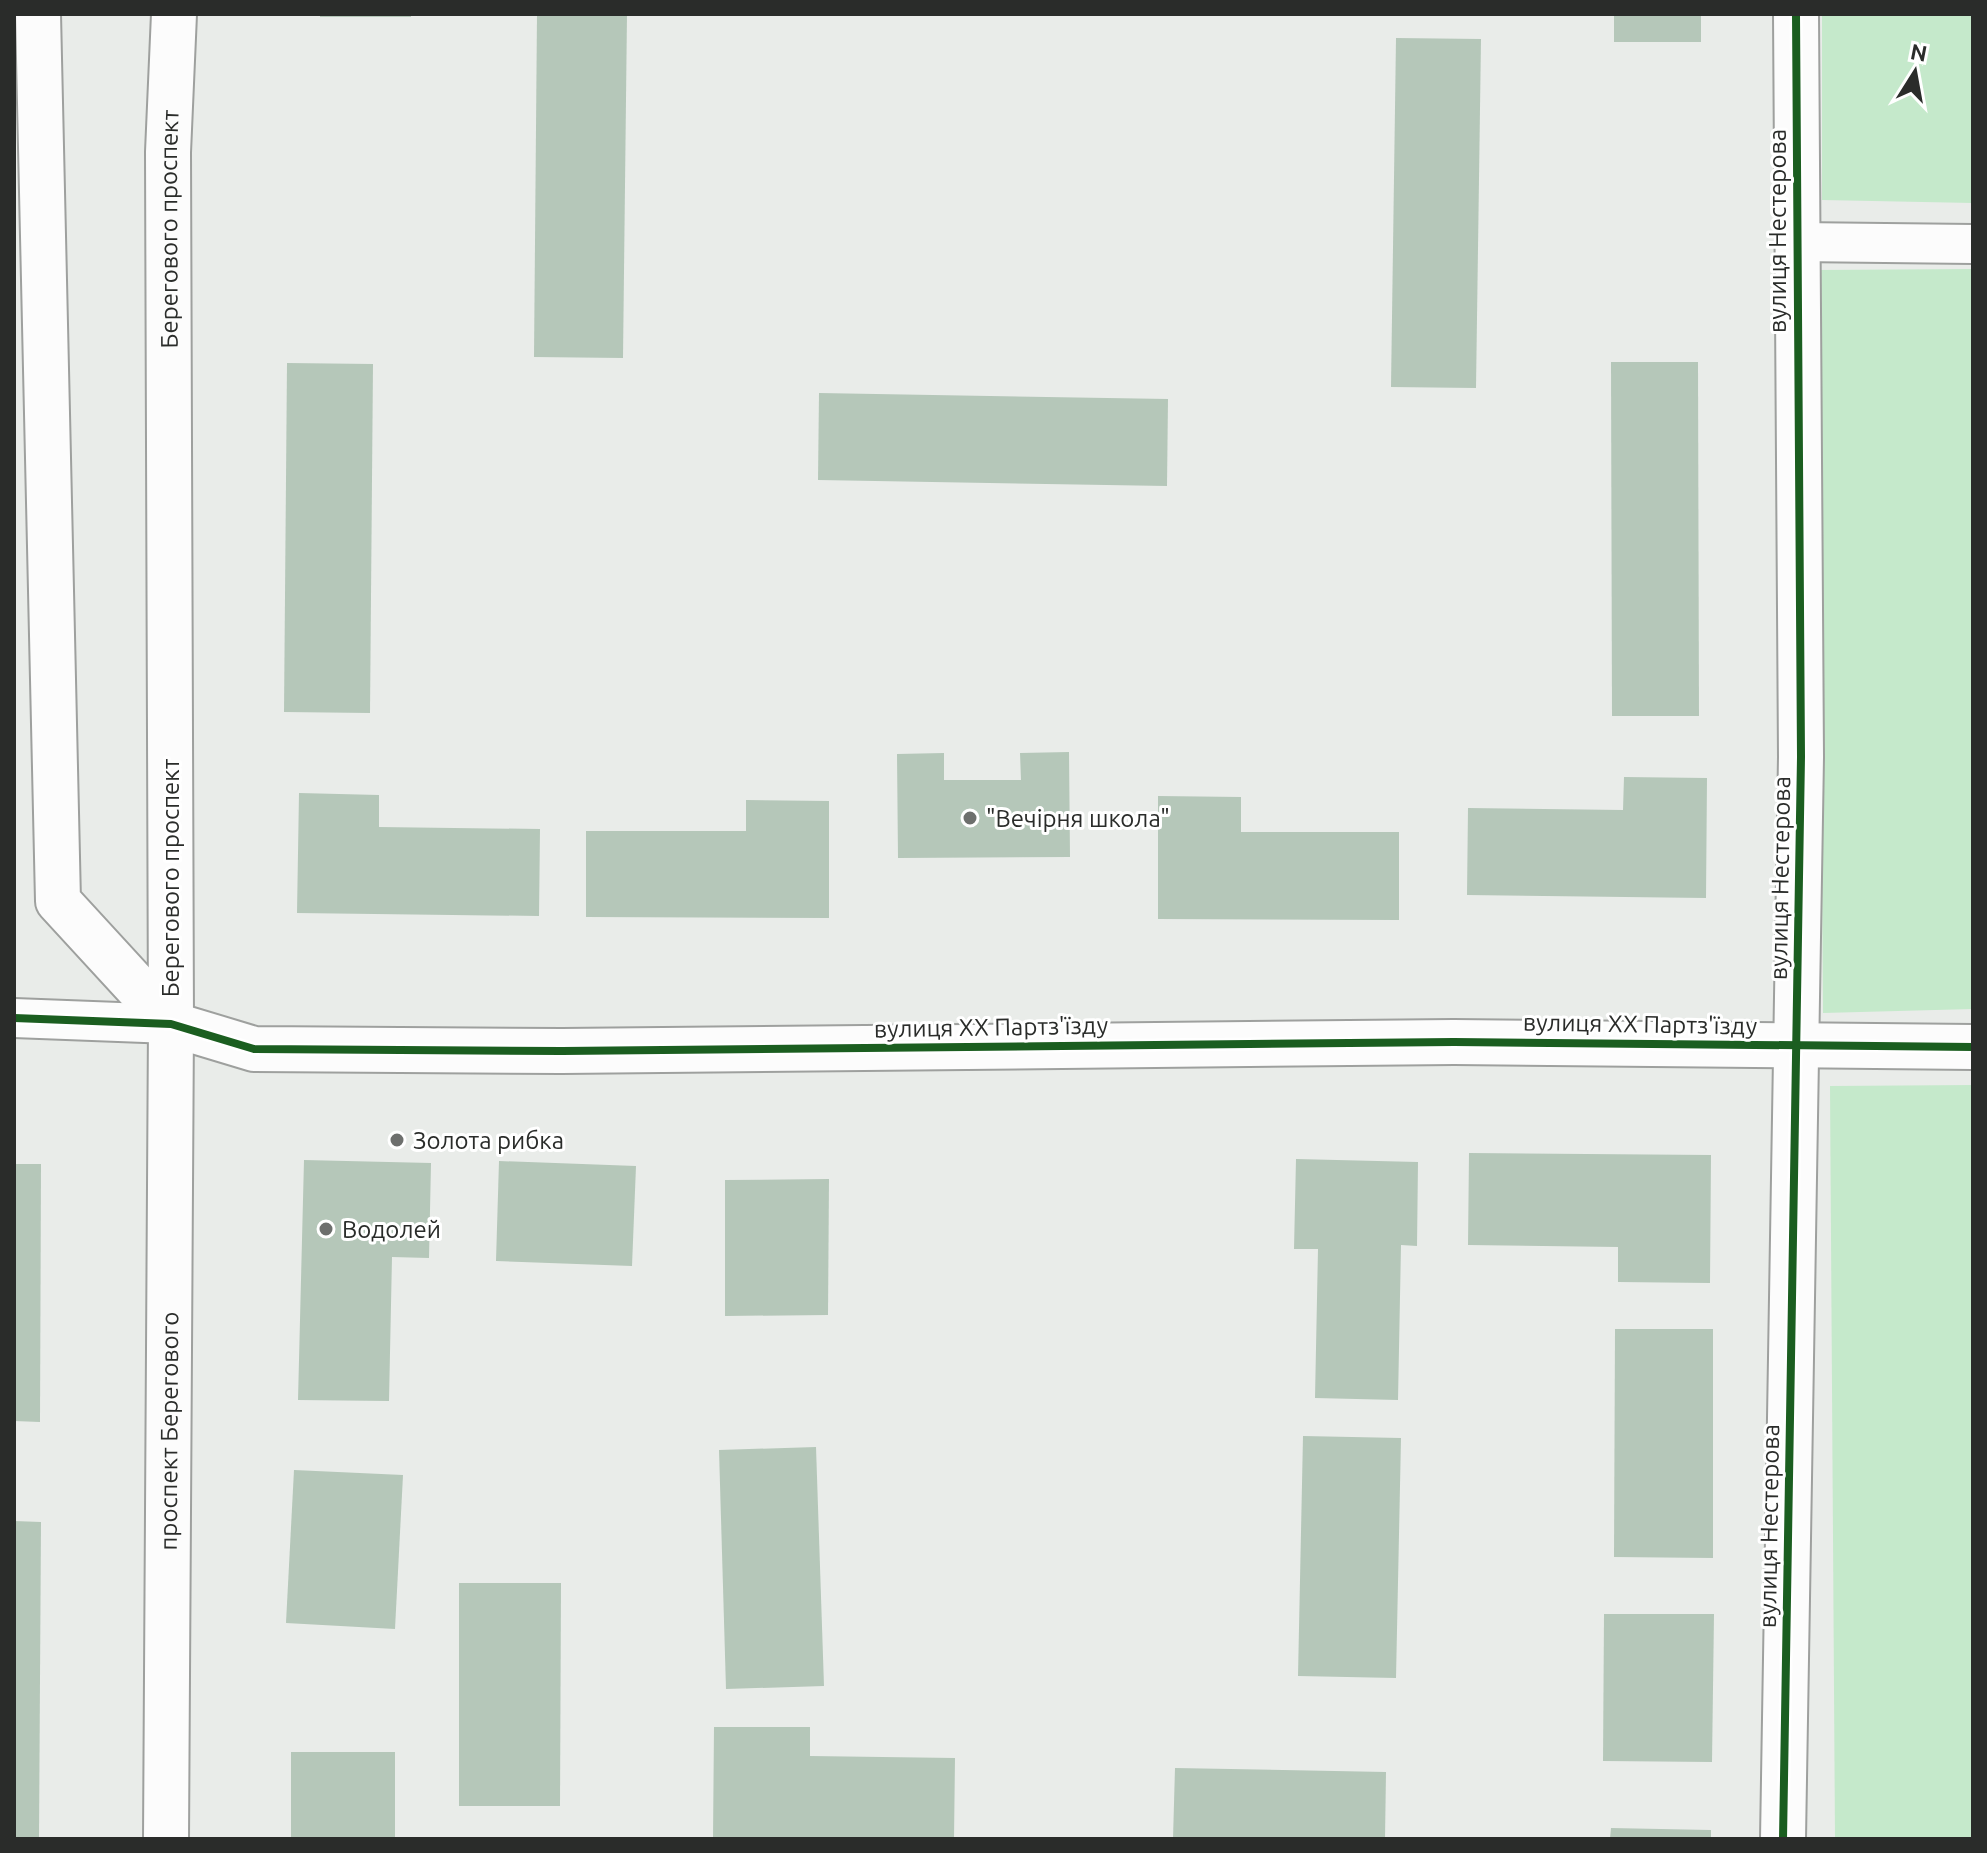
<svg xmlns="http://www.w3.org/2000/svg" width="1987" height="1853" font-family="Ubuntu,sans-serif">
  <rect width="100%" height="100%" fill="#e9ece9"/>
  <g fill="#c5e9cb">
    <polygon points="1822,14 1973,14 1973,203 1822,200"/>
    <polygon points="1973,269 1973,1009 1823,1013 1818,270"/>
    <polygon points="1973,1085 1973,1839 1835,1839 1830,1086"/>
  </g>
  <g fill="#b5c7b9">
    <rect x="320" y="14" width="91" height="3"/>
    <polygon points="537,14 627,14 623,358 534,357"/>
    <rect x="1614" y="14" width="87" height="28"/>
    <polygon points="1396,38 1481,39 1476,388 1391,387"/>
    <polygon points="1611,362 1698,362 1699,716 1612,716"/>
    <polygon points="287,363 373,364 370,713 284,712"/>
    <polygon points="819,393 1168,399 1167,486 818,480"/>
    <polygon points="1069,752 1070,857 898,858 897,754 944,753 944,780 1021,780 1020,753"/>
    <polygon points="1624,777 1707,778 1706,898 1467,895 1468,808 1623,810"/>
    <polygon points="299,793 379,795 379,827 540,829 539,916 297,913"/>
    <polygon points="1158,796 1241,797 1241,832 1399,832 1399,920 1158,919"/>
    <polygon points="746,800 829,801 829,918 586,917 586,831 746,831"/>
    <polygon points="1469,1153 1711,1155 1710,1283 1618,1282 1618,1247 1468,1245"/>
    <polygon points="1296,1159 1418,1162 1417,1246 1401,1245 1398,1400 1315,1398 1318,1249 1294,1249"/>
    <polygon points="304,1160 431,1163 429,1258 392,1257 389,1401 298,1400"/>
    <polygon points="499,1161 636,1166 632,1266 496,1261"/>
    <polygon points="14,1164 41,1164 40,1422 14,1421"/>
    <polygon points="829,1179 828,1315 725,1316 725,1180"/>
    <polygon points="1615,1329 1713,1329 1713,1558 1614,1557"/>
    <polygon points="1303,1436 1401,1438 1396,1678 1298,1676"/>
    <polygon points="816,1447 824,1686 726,1689 719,1450"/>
    <polygon points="294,1470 403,1475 395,1629 286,1623"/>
    <polygon points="14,1521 41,1522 39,1839 14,1839"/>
    <polygon points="459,1583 561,1583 560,1806 459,1806"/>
    <polygon points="1604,1614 1714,1614 1712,1762 1603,1761"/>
    <polygon points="714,1727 810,1727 810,1756 955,1758 954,1839 713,1839"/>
    <rect x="291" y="1752" width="104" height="87"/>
    <polygon points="1175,1768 1386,1772 1385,1839 1173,1839"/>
    <polygon points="1611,1828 1711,1830 1711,1839 1610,1839"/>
  </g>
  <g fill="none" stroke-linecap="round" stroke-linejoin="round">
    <defs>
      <g id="street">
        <polyline points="1797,242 1973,244"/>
        <polyline points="14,1018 171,1024"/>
      </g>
      <g id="secondary">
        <polyline points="38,14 58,901 171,1024"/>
        <polyline points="171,1024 254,1049 562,1051 1454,1042 1973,1047"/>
        <path id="s1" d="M166 1839 171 1024 168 152 174 14"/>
        <polyline points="1783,1839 1801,757 1796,14"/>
      </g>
    </defs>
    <use href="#street" stroke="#9ea09e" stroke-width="42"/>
    <use href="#secondary" stroke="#9ea09e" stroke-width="48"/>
    <use href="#street" stroke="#fcfcfc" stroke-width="38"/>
    <use href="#secondary" stroke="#fcfcfc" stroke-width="44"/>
    <defs>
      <g id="cycleway">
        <polyline points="14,1018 171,1024 254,1049 562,1051 1454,1042 1973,1047"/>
        <polyline points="1783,1839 1801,757 1796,14"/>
      </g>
    </defs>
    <use href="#cycleway" stroke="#fff" stroke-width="13"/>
    <use href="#cycleway" stroke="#1b5e20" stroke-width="8"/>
  </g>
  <g fill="#6d6f6d" stroke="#fff" stroke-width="3">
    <circle cx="970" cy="818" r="8"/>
    <circle cx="397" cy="1140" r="8"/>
    <circle cx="326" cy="1229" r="8"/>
  </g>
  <g text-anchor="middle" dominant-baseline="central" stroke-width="6" stroke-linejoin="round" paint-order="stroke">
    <g font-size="24" fill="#2a2c2a" stroke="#fff">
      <text stroke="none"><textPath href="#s1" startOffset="1610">Берегового проспект</textPath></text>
      <text transform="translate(1777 231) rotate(-90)">вулиця Нестерова</text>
      <text transform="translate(170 878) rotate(-90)">Берегового проспект</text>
      <text transform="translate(1780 878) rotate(-89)">вулиця Нестерова</text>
      <text transform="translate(1640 1024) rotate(1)">вулиця XX Партз'їзду</text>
      <text transform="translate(991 1027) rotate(-1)">вулиця XX Партз'їзду</text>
      <text stroke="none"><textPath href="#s1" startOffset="408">проспект Берегового</textPath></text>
      <text transform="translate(1769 1526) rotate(-89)">вулиця Нестерова</text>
    </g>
    <g font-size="24" fill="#2a2c2a" stroke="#fff" text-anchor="start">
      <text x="986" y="818">"Вечірня школа"</text>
      <text x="413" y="1140">Золота рибка</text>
      <text x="342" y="1229">Водолей</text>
    </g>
  </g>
  <rect width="1987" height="1853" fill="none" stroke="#2a2c2a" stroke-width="32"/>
  <g transform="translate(1915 72) rotate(11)" stroke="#ffffff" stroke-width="6" paint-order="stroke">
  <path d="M0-6L14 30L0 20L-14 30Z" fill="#2a2c2a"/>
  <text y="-12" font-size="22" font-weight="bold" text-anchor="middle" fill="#2a2c2a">N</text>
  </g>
</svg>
